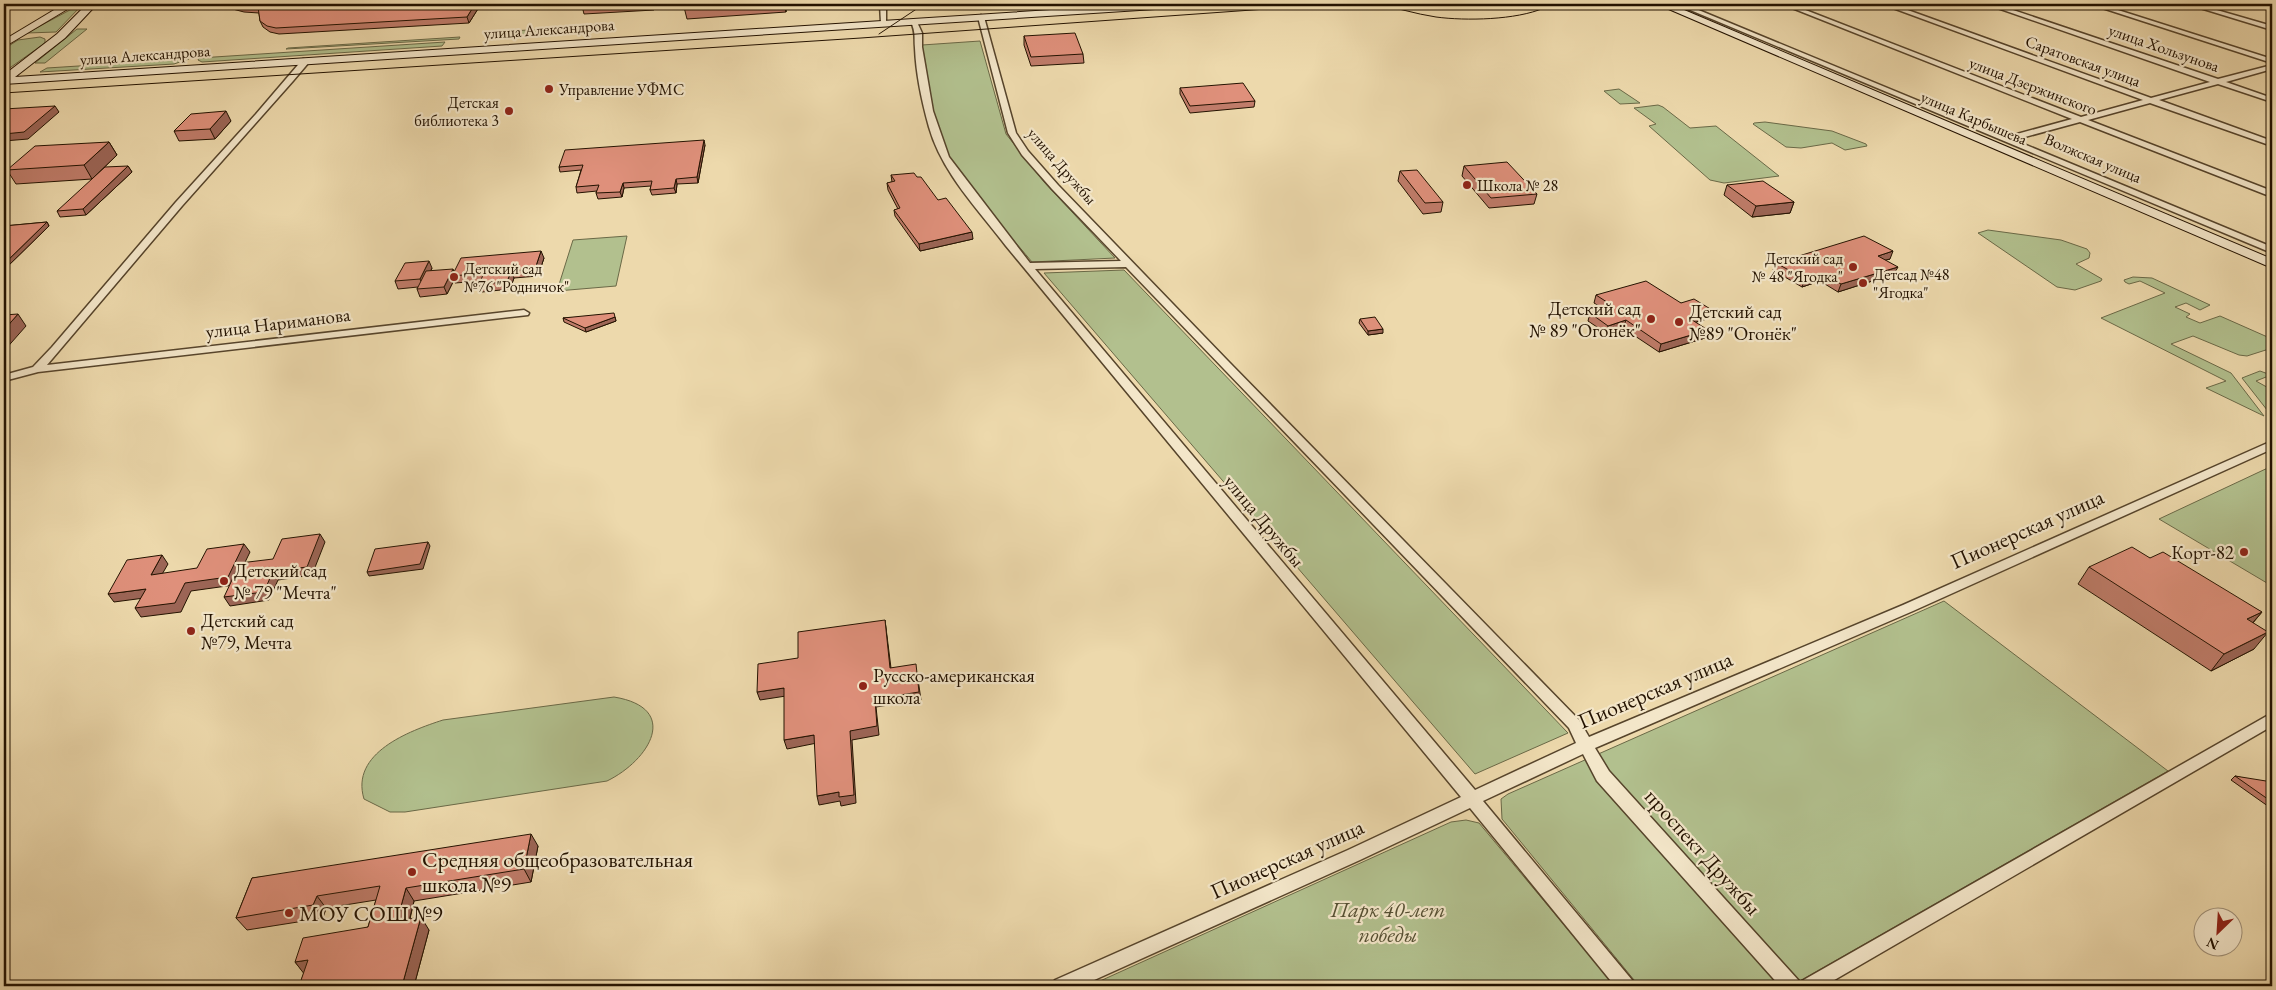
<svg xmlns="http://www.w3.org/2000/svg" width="2276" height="990" font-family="'EB Garamond',serif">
  <rect width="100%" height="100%" fill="#edd9ac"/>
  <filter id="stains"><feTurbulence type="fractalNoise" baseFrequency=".004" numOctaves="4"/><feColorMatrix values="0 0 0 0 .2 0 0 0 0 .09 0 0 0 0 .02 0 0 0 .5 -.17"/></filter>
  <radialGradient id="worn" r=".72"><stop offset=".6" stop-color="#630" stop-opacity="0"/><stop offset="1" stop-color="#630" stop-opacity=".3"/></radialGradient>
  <g fill="#b2c08e" stroke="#6a6947">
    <polygon points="81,4 83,4 56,32 27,33"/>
    <polygon points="569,28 566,32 486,37 489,32"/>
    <polygon points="77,29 87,29 45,63 35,63"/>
    <polygon points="40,37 45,39 45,43 4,72 4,49 18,40"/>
    <polygon points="460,37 459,39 286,49 288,48"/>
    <path d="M980 41 1006 134 1044 182 1115 258 1032 262C1000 223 954 179 938 131 930 104 928 73 922 45Z"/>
    <polygon points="445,42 442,46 202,62 198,60 199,58"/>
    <polygon points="189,59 174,64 40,72 47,68"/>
    <polygon points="1619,89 1640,103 1620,104 1604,91"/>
    <polygon points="1658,105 1663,107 1690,128 1716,126 1779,176 1724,183 1710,180 1649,126 1656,124 1634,108"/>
    <polygon points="1765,122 1832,131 1866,144 1867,146 1845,150 1832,143 1801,148 1786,147 1753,124 1754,123"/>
    <polygon points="1988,230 2061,240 2087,249 2090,253 2089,258 2076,264 2102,279 2101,281 2075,290 2057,287 1978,233"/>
    <polygon points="627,236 616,286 557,291 573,240"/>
    <polygon points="1124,270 1568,733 1475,774 1044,273"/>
    <polygon points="2133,277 2152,278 2210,305 2200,310 2186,303 2175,307 2190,314 2186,317 2200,323 2220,316 2272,339 2272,348 2247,356 2239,355 2193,336 2171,344 2231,373 2264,416 2206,388 2226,381 2101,318 2165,293 2140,281 2129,284 2125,282 2124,280"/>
    <polygon points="2260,371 2271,375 2256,381 2272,390 2271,415 2242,378"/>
    <polygon points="2272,466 2272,586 2159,519"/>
    <polygon points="1944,601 2168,771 1791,986 1639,986 1502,819 1501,799 1508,794"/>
    <path d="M614 697C681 708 650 760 607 781L405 812H390L364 799C350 753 409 731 443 720Z"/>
    <polygon points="1466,820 1479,823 1615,986 1089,986 1451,822"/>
  </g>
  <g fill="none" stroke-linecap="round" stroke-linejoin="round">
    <defs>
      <g id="street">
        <polygon points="880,4 886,4 886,24 881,23"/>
        <polygon points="1676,4 1684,4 2006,137 2072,119 1782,4 1790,4 2081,117 2143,100 1882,4 1891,4 2151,98 2210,82 1986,4 1995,4 2218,79 2272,65 2272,69 2226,82 2272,98 2272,102 2218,84 2159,100 2272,141 2272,146 2150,103 2088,120 2272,191 2272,197 2080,122 2014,140 2272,247 2272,253"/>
        <polygon points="2090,4 2099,4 2272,59 2272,63"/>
        <polygon points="2187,4 2196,4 2272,26 2272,30"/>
        <path d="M981 15 984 17 1016 133 1028 151 1058 185 1228 361 1579 720 1589 737 1903 605 2272 441V449L1913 611 1595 748 1609 771 1800 982 2272 713V726L1824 986H1780L1597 781 1583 754 1483 801 1632 980 1635 986H1615L1470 808 1360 860 1081 986H1052L1055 980 1348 850 1461 797 1006 246C978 209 942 173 929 127 922 102 916 74 915 48 914 36 916 33 911 22L914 20 917 22 922 33V47L933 111 949 157 1030 263 1121 261 1052 189 1022 155 1008 133 978 17ZM1126 267 1569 728 1576 743 1475 790 1035 269Z"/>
        <polygon points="303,59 310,61 293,81 182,206 47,365 524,310 529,313 528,315 38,372 4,381 4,375 33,367 52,347 176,202 256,114"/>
      </g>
      <g id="secondary">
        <polygon points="64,4 76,4 4,47 4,40"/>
        <polygon points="87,4 97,4 65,38 15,77 1144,4 1191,4 1186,7 4,84 4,75 57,34"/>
        <polygon points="1657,4 1670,4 2272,259 2272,268"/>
      </g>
    </defs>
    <use href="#street" stroke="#56442b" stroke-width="3"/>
    <use href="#secondary" stroke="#231200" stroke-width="2"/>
    <use href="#street" fill="#f3e6c9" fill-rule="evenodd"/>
    <use href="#secondary" fill="#f3e6c9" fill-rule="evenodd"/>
    <g stroke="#231200" stroke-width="1">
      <path d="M1375 4C1395 7 1415 14 1436 17 1466 21 1516 20 1544 8L1543 4"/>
      <polyline points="879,34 924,4"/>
      <polyline points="4,93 861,38 1336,4"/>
    </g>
  </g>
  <g fill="#c07c6a" stroke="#231200">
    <polygon points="223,4 481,4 469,23 279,34 270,32 263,27 260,21 259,13 244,12 225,7"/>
    <polygon points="583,4 655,4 654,10 584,14 582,6"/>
    <polygon points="685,4 786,4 786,12 687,19 684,7"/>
    <polygon points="1024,36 1083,54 1084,63 1031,66 1024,45"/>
    <polygon points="1180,88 1255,101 1254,107 1190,113 1180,94"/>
    <polygon points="231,121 215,139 179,141 174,131"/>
    <polygon points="109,142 117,155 92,179 16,184 7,170"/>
    <polygon points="705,145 698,183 677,184 676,193 652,195 650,190 651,186 624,188 622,197 598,199 596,193 597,191 577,193 576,187 581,170 560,172 559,167"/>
    <polygon points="128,166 132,172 86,215 60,217 57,211"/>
    <polygon points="1464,166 1537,194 1534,204 1489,208 1462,176"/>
    <polygon points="1400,171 1443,202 1441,212 1423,214 1398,181"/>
    <polygon points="891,175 938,200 973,239 920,251 895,216 894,210 898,209 888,190 887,183 892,182"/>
    <polygon points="1727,185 1794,202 1790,213 1752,217 1724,195"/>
    <polygon points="47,222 49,226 7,267 4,267 4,226"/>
    <polygon points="544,258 538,276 514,278 510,289 482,292 479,284 480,281 455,283 454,280 447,294 420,297 417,289 418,287 398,289 395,281 432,268 431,271 454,272"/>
    <polygon points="1890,259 1885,260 1894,274 1838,292 1820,281 1802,287 1773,270 1776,263"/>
    <polygon points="1596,295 1681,303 1710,318 1696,322 1705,338 1659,352 1623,328 1606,333 1588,321 1590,313 1604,309 1594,303"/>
    <polygon points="615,317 616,321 586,332 564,322 563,318"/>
    <polygon points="1360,319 1383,333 1368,335 1359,323"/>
    <polygon points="2150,558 2262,612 2253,623 2254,649 2211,671 2078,584 2089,567"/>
    <polygon points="2235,776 2272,785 2272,809 2231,780"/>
    <polygon points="538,846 531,882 414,901 410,919 429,930 414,986 299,986 304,973 295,962 368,927 376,900 326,908 323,918 247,930 236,918 252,878"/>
  </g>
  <g fill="#9c6556" stroke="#231200">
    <polygon points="475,4 481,4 469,23 467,17"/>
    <polygon points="652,4 655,4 654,10"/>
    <polygon points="784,4 786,4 786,12"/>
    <polygon points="55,106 59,112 28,139 4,141 4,134"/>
    <polygon points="226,111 231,121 215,139 210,129"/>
    <polygon points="704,140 705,145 698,183 697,177"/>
    <polygon points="109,142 117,155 92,179 84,165"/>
    <polygon points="128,166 132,172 86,215 83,209"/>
    <polygon points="676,179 677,184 676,193 674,188"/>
    <polygon points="623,183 624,188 622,197 620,192"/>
    <polygon points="1794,202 1790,213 1752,217 1756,206"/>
    <polygon points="47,222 49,226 7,267 5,263"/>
    <polygon points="972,232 973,239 920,251 919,244"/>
    <polygon points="541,251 544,258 538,276 535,269"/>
    <polygon points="1893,251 1890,259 1874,263 1878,256"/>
    <polygon points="429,261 432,268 423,286 420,279"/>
    <polygon points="1898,267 1894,274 1838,292 1841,284"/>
    <polygon points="453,269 455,275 452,276 454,280 447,294 444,287"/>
    <polygon points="511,271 514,278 510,289 507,282"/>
    <polygon points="1823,274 1820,281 1802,287 1805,279"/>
    <polygon points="1712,310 1710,318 1686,325 1689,318"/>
    <polygon points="18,314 26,326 4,351 4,330"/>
    <polygon points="615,317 616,321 586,332 585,328"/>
    <polygon points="1626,320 1623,328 1606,333 1608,326"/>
    <polygon points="1383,329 1383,333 1368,335 1368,331"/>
    <polygon points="1708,330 1705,338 1659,352 1661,344"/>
    <polygon points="320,534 325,542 312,575 278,580 269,600 230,606 224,597 273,571"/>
    <polygon points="428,542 430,546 423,569 369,576 367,572"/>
    <polygon points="244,544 250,552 234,585 191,591 181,612 141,617 135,608"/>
    <polygon points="162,555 168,564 157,583 151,575"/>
    <polygon points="146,589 152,597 114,602 108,594"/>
    <polygon points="2262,612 2248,628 2247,619"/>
    <polygon points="885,620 892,676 890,668"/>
    <polygon points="2268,632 2254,649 2211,671 2224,654"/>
    <polygon points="917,672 921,700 876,707 879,735 852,740 856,803 841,806 840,801 819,805 817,796 839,792 850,731 875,699"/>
    <polygon points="784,688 786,696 760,700 757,692"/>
    <polygon points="814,735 817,743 787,749 784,740"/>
    <polygon points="531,834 538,846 531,882 524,869"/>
    <polygon points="406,888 414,901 406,933 397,921"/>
    <polygon points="317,896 326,908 323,918 313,905"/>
    <polygon points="421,917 429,930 414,986 402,986"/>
    <polygon points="308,960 305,975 295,962"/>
  </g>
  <g fill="#df907b" stroke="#231200">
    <polygon points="231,4 475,4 467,17 276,28 267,26 260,21 258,7 241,6"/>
    <polygon points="583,4 610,4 582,6"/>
    <polygon points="685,4 739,4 684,7"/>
    <polygon points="1075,33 1083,54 1031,57 1024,36"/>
    <polygon points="1243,83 1255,101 1190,106 1180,88"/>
    <polygon points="55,106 24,132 4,134 4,109"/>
    <polygon points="226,111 210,129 174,131 191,114"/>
    <polygon points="704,140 697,177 676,179 674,188 650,190 652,181 623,183 620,192 596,193 599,185 576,187 583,165 559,167 565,150"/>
    <polygon points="109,142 84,165 7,170 35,146"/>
    <polygon points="1507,162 1537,194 1491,198 1464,166"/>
    <polygon points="128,166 83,209 57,211 105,167"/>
    <polygon points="1417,170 1443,202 1425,203 1400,171"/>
    <polygon points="914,173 917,177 921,177 938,200 946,198 972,232 919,244 894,210 900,208 887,183 895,181 891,175"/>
    <polygon points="1763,181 1794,202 1756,206 1727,185"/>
    <polygon points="47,222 5,263 4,263 4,226"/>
    <polygon points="1864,236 1893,251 1878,256 1898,267 1841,284 1823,274 1805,279 1776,263"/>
    <polygon points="541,251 535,269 511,271 507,282 479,284 484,273 452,276 461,258"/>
    <polygon points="429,261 420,279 395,281 405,263"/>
    <polygon points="453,269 444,287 417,289 426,271"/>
    <polygon points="1646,281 1681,303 1694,299 1712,310 1689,318 1708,330 1661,344 1626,320 1608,326 1590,313 1613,306 1596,295"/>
    <polygon points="614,313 615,317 585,328 563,318"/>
    <polygon points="18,314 4,330 4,315"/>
    <polygon points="1375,317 1383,329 1368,331 1360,319"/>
    <polygon points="320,534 307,567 273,571 264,592 224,597 240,563 273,559 282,539"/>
    <polygon points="428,542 420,564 367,572 375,549"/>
    <polygon points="244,544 228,577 185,583 175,603 135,608 146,589 108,594 127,560 162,555 151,575 197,568 207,549"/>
    <polygon points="2132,547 2150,558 2163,552 2262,612 2247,619 2268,632 2224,654 2089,567"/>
    <polygon points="885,620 890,668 916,664 919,692 875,699 877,726 850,731 854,795 839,797 839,792 817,796 814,735 784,740 784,688 757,692 758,664 798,658 798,632"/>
    <polygon points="2235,776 2266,781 2272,785 2272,802"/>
    <polygon points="531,834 524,869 406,888 397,921 421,917 402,986 299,986 308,960 295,962 303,938 368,927 380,886 317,896 313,905 236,918 252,878"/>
  </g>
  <g fill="#8f2418" stroke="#f3e6c9" stroke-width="2">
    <circle cx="549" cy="89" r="5"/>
    <circle cx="509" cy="111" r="5"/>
    <circle cx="1467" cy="185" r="5"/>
    <circle cx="1853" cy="267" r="5"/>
    <circle cx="454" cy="277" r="5"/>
    <circle cx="1863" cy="283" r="5"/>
    <circle cx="1651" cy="319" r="5"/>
    <circle cx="1679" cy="322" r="5"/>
    <circle cx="2244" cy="552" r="5"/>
    <circle cx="224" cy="581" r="5"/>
    <circle cx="191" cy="631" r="5"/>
    <circle cx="863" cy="686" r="5"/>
    <circle cx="412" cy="872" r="5"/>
    <circle cx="289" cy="913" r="5"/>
  </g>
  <g text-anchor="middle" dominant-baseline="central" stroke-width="4.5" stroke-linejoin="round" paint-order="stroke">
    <g font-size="16" fill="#231200" stroke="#f3e6c9">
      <text transform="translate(549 29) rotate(-4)">улица Александрова</text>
      <text transform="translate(2164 48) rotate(19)">улица Хользунова</text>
      <text transform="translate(145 55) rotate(-4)">улица Александрова</text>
      <text transform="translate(2083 61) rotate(20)">Саратовская улица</text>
      <text transform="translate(2033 86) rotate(21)">улица Дзержинского</text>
      <text transform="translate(1974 118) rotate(23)">улица Карбышева</text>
      <text transform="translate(2093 158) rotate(23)">Волжская улица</text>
      <text transform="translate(1062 166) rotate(49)">улица Дружбы</text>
    </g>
    <g font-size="16" fill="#231200" stroke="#f3e6c9" text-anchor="start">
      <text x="559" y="89">Управление УФМС</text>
      <text x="499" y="102" text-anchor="end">Детская<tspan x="499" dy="18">библиотека 3</tspan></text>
      <text x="1477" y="185">Школа № 28</text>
      <text x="1843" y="258" text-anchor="end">Детский сад<tspan x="1843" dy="18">№ 48 "Ягодка"</tspan></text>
      <text x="464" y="268">Детский сад<tspan x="464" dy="18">№76 "Родничок"</tspan></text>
      <text x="1873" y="274">Детсад №48<tspan x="1873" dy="18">"Ягодка"</tspan></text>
    </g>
    <g font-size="19" fill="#231200" stroke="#f3e6c9" text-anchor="start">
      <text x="1641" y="308" text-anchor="end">Детский сад<tspan x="1641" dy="22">№ 89 "Огонёк"</tspan></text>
      <text x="1689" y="311">Детский сад<tspan x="1689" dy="22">№89 "Огонёк"</tspan></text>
      <text x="2234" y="552" text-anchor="end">Корт-82</text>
      <text x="234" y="570">Детский сад<tspan x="234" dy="22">№ 79 "Мечта"</tspan></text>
      <text x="201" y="620">Детский сад<tspan x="201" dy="22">№79, Мечта</tspan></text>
      <text x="873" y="675">Русско-американская<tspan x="873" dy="22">школа</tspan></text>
    </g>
    <g font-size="19" fill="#231200" stroke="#f3e6c9">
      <text transform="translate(278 323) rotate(-7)">улица Нариманова</text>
      <text transform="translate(1264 521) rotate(50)">улица Дружбы</text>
    </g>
    <g font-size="22" fill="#231200" stroke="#f3e6c9">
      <text transform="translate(2027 529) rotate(-24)">Пионерская улица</text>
      <text transform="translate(1655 690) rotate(-23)">Пионерская улица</text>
      <text transform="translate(1703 852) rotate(48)">проспект Дружбы</text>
      <text transform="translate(1287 859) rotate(-24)">Пионерская улица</text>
    </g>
    <g font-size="22" fill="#231200" stroke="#f3e6c9" text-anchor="start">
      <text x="422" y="859">Средняя общеобразовательная<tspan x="422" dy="25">школа №9</tspan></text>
      <text x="299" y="913">МОУ СОШ №9</text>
    </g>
    <g font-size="22" font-style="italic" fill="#554f32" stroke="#f3e6c9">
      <text x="1388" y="909">Парк 40-лет<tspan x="1388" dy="25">победы</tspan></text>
    </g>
  </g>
  <rect width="2276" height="990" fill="none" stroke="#edd9ac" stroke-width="20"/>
  <rect x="5" y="5" width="2266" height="980" fill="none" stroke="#231200" stroke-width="2.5"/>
  <rect x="10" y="10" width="2256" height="970" fill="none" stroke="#231200"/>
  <g transform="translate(2218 932) rotate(205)"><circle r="24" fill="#f3e6c9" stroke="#a09179"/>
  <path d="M0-4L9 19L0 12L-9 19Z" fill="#8f2418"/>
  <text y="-8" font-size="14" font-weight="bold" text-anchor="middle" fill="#231200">N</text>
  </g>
  <rect width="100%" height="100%" filter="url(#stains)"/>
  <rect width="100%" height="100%" fill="url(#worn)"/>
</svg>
